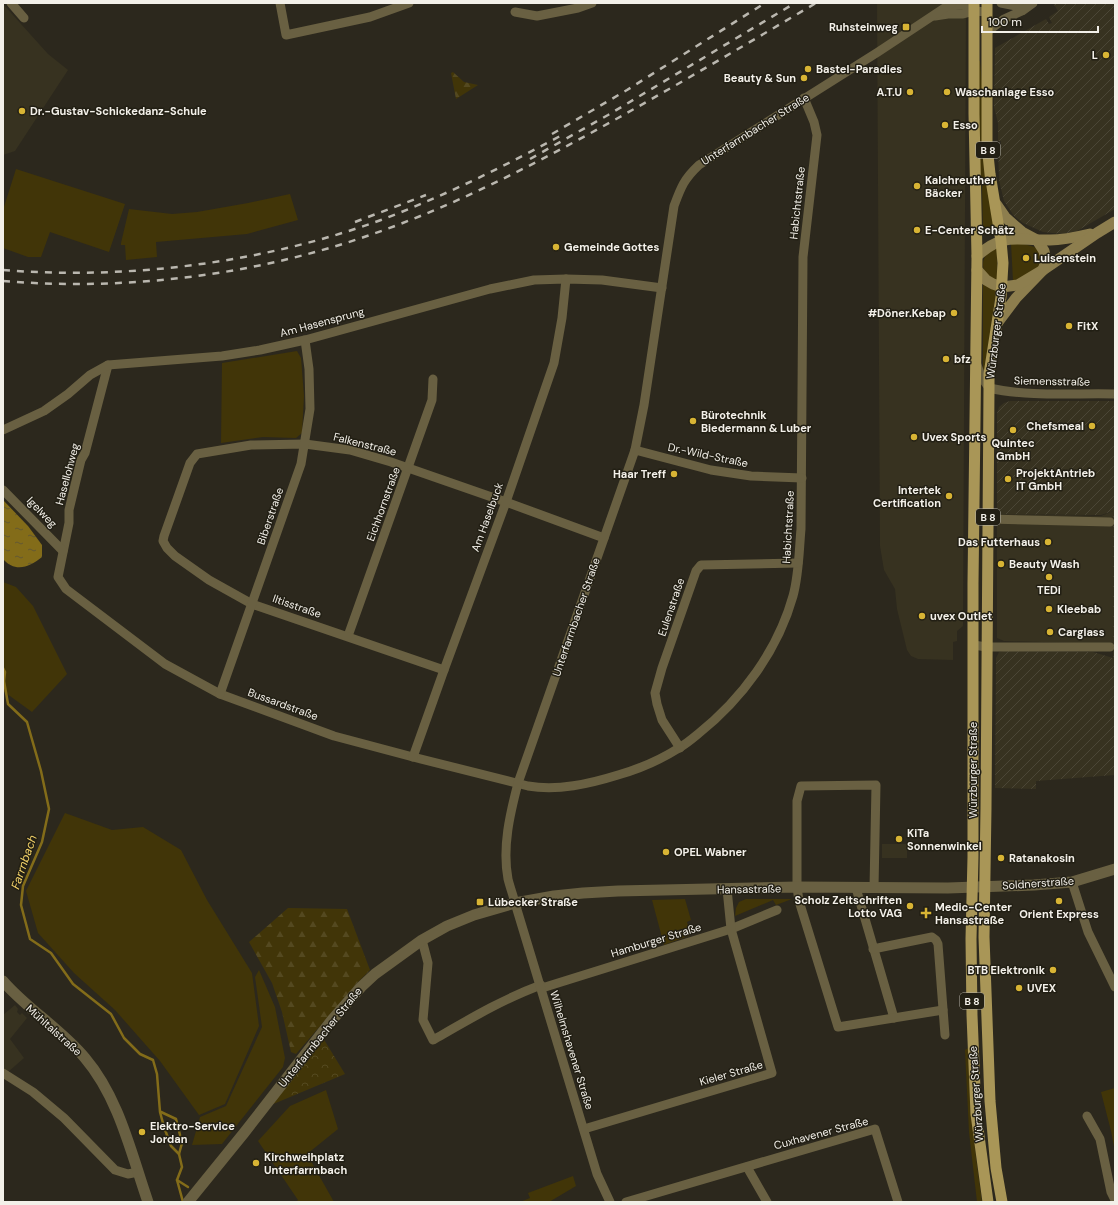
<svg xmlns="http://www.w3.org/2000/svg" width="1118" height="1205" font-family="'DM Sans',sans-serif">
  <defs>
    <pattern id="industrial-furrows" width="10" height="10" patternUnits="userSpaceOnUse"><rect width="10" height="10" fill="#373220"/><path d="M-1 1l2-2M0 10L10 0M9 11l2-2" fill="none" stroke="#4b4636"/></pattern>
    <pattern id="forest-firs" width="22" height="20" patternUnits="userSpaceOnUse"><rect width="22" height="20" fill="#413508"/><path d="M5 1l3.5 6h-7zM16 11l3.5 6h-7z" fill="#544920"/></pattern>
    <pattern id="park-crowns" width="20" height="18" patternUnits="userSpaceOnUse"><rect width="20" height="18" fill="#413508"/><path d="M2 6a3 3 0 1 1 6 0M12 15a3 3 0 1 1 6 0" fill="none" stroke="#544920"/></pattern>
    <pattern id="water-ripples" width="26" height="14" patternUnits="userSpaceOnUse"><rect width="26" height="14" fill="#836c19"/><path d="M2 4q2-2 4 0t4 0M15 11q2-2 4 0t4 0" fill="none" stroke="#635832"/></pattern>
  </defs>
  <rect width="100%" height="100%" fill="#2c281d"/>
  <g fill="#373220">
    <polygon points="877,3 966,3 963,626 957,631 957,641 953,642 953,660 918,659 911,656 907,650 897,609 895,589 884,570 880,546"/>
    <polygon points="3,4 48,54 68,70 15,151 3,155"/>
    <polygon points="1113,511 1113,644 1004,641 997,638 997,514 1101,516"/>
    <rect x="882" y="844" width="25" height="14"/>
    <polygon points="15,1005 18,1009 17,1012 20,1015 22,1013 27,1018 10,1039 24,1058 8,1072 3,1069 3,1015"/>
  </g>
  <g fill="url(#industrial-furrows)">
    <polygon points="1053,3 1115,3 1115,209 1077,231 1062,234 1043,232 1023,223 1014,216 1004,201 999,180 998,145 1001,145 1001,141 998,141 998,123 994,107 995,48 1046,19 1049,24 1052,23 1049,17 1058,11"/>
    <polygon points="1010,401 1115,401 1115,775 1036,781 1036,789 995,788 996,658 999,652 1004,651 1093,652 1113,658 1113,511 1101,515 1000,514 997,508 997,413 999,407 1004,403"/>
  </g>
  <g fill="#413508">
    <polygon points="977,61 980,61 995,228 983,232 982,183 979,159"/>
    <polygon points="16,169 125,204 109,252 50,232 41,257 28,257 3,248 3,210"/>
    <polygon points="290,194 298,220 247,234 156,242 157,257 126,260 125,245 121,245 121,243 129,209 172,214 197,212 248,203"/>
    <path d="M1011 243C1021 244 1031 244 1040 250L1041 264C1033 273 1024 277 1013 281Z"/>
    <path d="M997 248V281H996L984 272C981 258 985 254 997 248Z"/>
    <polygon points="983,284 996,290 985,372 983,370"/>
    <polygon points="297,351 301,358 304,396 302,433 296,438 263,437 221,443 222,363"/>
    <polygon points="3,582 16,587 33,606 67,674 32,712 3,691"/>
    <polygon points="65,813 112,830 143,827 181,850 207,900 252,973 259,1026 225,1104 199,1115 160,1061 115,1010 74,973 38,933 26,891"/>
    <polygon points="685,899 691,920 687,922 691,935 664,945 652,900"/>
    <polygon points="746,899 792,899 776,905 773,900 735,916 736,908 739,902"/>
    <polygon points="259,970 275,1007 285,1058 283,1067 222,1144 192,1145 200,1117 226,1106 262,1027 255,977"/>
    <polygon points="968,1048 976,1157 982,1202 977,1202 969,1132 965,1050"/>
    <polygon points="1115,1088 1115,1152 1111,1131 1101,1092"/>
    <polygon points="326,1090 338,1129 307,1154 334,1202 296,1202 298,1200 258,1141 290,1106"/>
    <polygon points="573,1176 576,1186 549,1202 520,1202 530,1198 528,1193"/>
  </g>
  <g fill="url(#forest-firs)">
    <polygon points="453,72 464,82 478,85 456,99 451,73"/>
    <polygon points="288,908 347,909 370,970 357,983 296,1054 291,1052 282,1012 272,983 249,942"/>
  </g>
  <polygon fill="url(#park-crowns)" points="323,1038 345,1074 271,1105"/>
  <path fill="url(#water-ripples)" d="M3 500 28 526 42 545V557C30 567 15 573 3 559Z"/>
  <g fill="none" stroke-linecap="round" stroke-linejoin="round">
    <g stroke="#836c19" stroke-width="2.5">
      <polyline points="3,668 5,672 4,681 8,704 27,722 41,771 49,809 42,842 23,886 21,905 30,939 51,953 73,984 111,1014 124,1038 140,1054 153,1060 157,1074 160,1112 164,1127 171,1146 179,1154 182,1167 177,1180 183,1202"/>
      <polyline points="161,1112 176,1119 182,1143 179,1154"/>
      <polyline points="177,1180 188,1187"/>
    </g>
    <g stroke="#696042" stroke-width="9">
      <polyline points="11,3 24,18"/>
      <polyline points="280,3 286,35 370,17 409,3"/>
      <polyline points="1001,3 1016,6 1027,7"/>
      <polyline points="947,6 963,5 974,11"/>
      <polyline points="515,12 537,16 578,8 592,3"/>
      <polyline points="935,16 948,14 963,14 974,11 987,12"/>
      <polyline points="987,32 1004,19 1022,11 1033,3"/>
      <path d="M108 365 85 453 81 460 69 510V523L58 577 66 589 165 664 220 694 334 736 413 757 528 786C558 791 589 784 618 775 639 769 660 760 679 748 686 744 692 739 698 734 742 699 778 650 793 596 799 574 799 551 801 529L803 257 817 135 814 122 804 98"/>
      <path d="M977 365 982 378 989 388C1029 397 1074 393 1115 394"/>
      <polyline points="3,430 44,411 68,394 90,375 108,365 222,356 260,350 305,340 490,289 534,280 566,279 602,280 662,288"/>
      <polyline points="635,450 711,470 751,476 802,478"/>
      <polyline points="3,490 63,551"/>
      <polyline points="988,519 1110,522"/>
      <polyline points="348,636 432,400 433,379"/>
      <polyline points="973,645 987,647 1110,647"/>
      <polyline points="444,670 252,604 209,580 175,556 167,548 163,541 164,536 190,463 197,454 251,445 305,444 350,450 391,462 506,502 604,538"/>
      <polyline points="220,694 301,464 310,409 309,369 305,340"/>
      <polyline points="680,748 662,720 657,704 655,693 662,668 696,571 701,565 798,563"/>
      <polyline points="413,757 444,670 506,502 554,363 562,318 566,279"/>
      <polyline points="1072,882 1088,932 1115,987"/>
      <polyline points="856,888 894,1018"/>
      <polyline points="874,888 876,785 801,786 797,801 797,887 799,901 838,1027 943,1010"/>
      <path d="M422 940 428 963 423 1020 433 1040C468 1020 503 999 541 985"/>
      <polyline points="873,949 932,937 936,940 938,944 945,1035"/>
      <polyline points="542,988 731,929 777,910"/>
      <polyline points="3,1073 33,1092 64,1118 115,1170 128,1174 138,1172"/>
      <polyline points="1087,1116 1100,1139 1111,1192 1115,1200"/>
      <polyline points="584,1129 772,1073 731,929 727,889"/>
      <polyline points="747,1167 767,1202"/>
      <path d="M610 1202 597 1174 515 903C513 895 510 887 508 879 502 847 510 814 518 783L635 450 644 405 674 206C681 187 684 179 699 165L878 52 952 3"/>
      <polyline points="626,1202 875,1129 898,1202"/>
    </g>
    <g stroke="#696042" stroke-width="11">
      <path d="M3 981C27 1009 61 1029 85 1058 119 1098 131 1153 148 1202"/>
      <polyline points="188,1202 244,1133 332,1020 361,987 375,974 422,940 447,926 474,915 515,903 554,896 583,893 618,891 797,887 948,888 1034,885 1072,882 1115,869"/>
    </g>
    <g stroke="#8d7e4e" stroke-width="11">
      <polyline points="996,204 1005,217 1014,225 1022,232 1037,240 1044,251 1046,261 1043,270 1016,298 998,322"/>
      <path d="M977 256C1005 231 1017 241 1050 240 1064 240 1077 237 1090 234"/>
      <polyline points="977,270 986,280 993,284 1002,287 1018,285 1043,270 1097,233 1115,222"/>
    </g>
    <g stroke="#a99657" stroke-width="11">
      <polyline points="974,3 974,114 977,256 973,584 973,857 971,939 972,1015 976,1114 988,1202"/>
      <polyline points="987,3 987,145 990,174 1001,241 1003,263 1001,297 989,374 989,388 986,808 984,937 990,1101 996,1168 1002,1202"/>
    </g>
    <g stroke="#bab7af" stroke-width="2.5" stroke-dasharray="7 7" stroke-linecap="butt">
      <polyline points="552,134 627,90 765,3"/>
      <polyline points="530,159 608,115 795,3"/>
      <polyline points="355,222 426,195"/>
      <path d="M3 270C128 280 263 263 381 220 444 196 503 167 562 135"/>
      <path d="M3 281C125 291 251 276 367 236 455 206 537 163 618 118 684 81 750 42 816 3"/>
    </g>
  </g>
  <g fill="#d8b434" stroke="#221f14" stroke-width="1.5">
    <rect x="902" y="23" width="8" height="8" rx="2"/>
    <circle cx="1106" cy="55" r="4"/>
    <circle cx="808" cy="69" r="4"/>
    <circle cx="804" cy="78" r="4"/>
    <circle cx="910" cy="92" r="4"/>
    <circle cx="947" cy="92" r="4"/>
    <circle cx="22" cy="111" r="4"/>
    <circle cx="945" cy="125" r="4"/>
    <circle cx="917" cy="186" r="4"/>
    <circle cx="917" cy="230" r="4"/>
    <circle cx="556" cy="247" r="4"/>
    <circle cx="1026" cy="258" r="4"/>
    <circle cx="954" cy="313" r="4"/>
    <circle cx="1069" cy="326" r="4"/>
    <circle cx="946" cy="359" r="4"/>
    <circle cx="693" cy="421" r="4"/>
    <circle cx="1092" cy="426" r="4"/>
    <circle cx="1013" cy="430" r="4"/>
    <circle cx="914" cy="437" r="4"/>
    <circle cx="674" cy="474" r="4"/>
    <circle cx="1008" cy="479" r="4"/>
    <circle cx="949" cy="496" r="4"/>
    <circle cx="1048" cy="542" r="4"/>
    <circle cx="1001" cy="564" r="4"/>
    <circle cx="1049" cy="577" r="4"/>
    <circle cx="1049" cy="609" r="4"/>
    <circle cx="922" cy="616" r="4"/>
    <circle cx="1050" cy="632" r="4"/>
    <circle cx="899" cy="839" r="4"/>
    <circle cx="666" cy="852" r="4"/>
    <circle cx="1001" cy="858" r="4"/>
    <circle cx="1059" cy="901" r="4"/>
    <rect x="476" y="898" width="8" height="8" rx="2"/>
    <circle cx="910" cy="906" r="4"/>
    <path d="M924 907h4v4h4v4h-4v4h-4v-4h-4v-4h4z"/>
    <circle cx="1053" cy="970" r="4"/>
    <circle cx="1019" cy="988" r="4"/>
    <circle cx="142" cy="1132" r="4"/>
    <circle cx="256" cy="1163" r="4"/>
  </g>
  <g text-anchor="middle" dominant-baseline="central" stroke-width="3" stroke-linejoin="round" paint-order="stroke">
    <g fill="#221f14" stroke="#b4b1a9" stroke-width="1">
      <rect x="976" y="142" width="24" height="16" rx="3"/>
      <rect x="976" y="509" width="24" height="16" rx="3"/>
      <rect x="960" y="993" width="24" height="16" rx="3"/>
    </g>
    <g font-size="10" font-weight="bold" fill="#f3f0e9">
      <text x="988" y="150">B 8</text>
      <text x="988" y="517">B 8</text>
      <text x="972" y="1001">B 8</text>
    </g>
    <g font-size="11" font-weight="bold" fill="#f3f0e9" stroke="#221f14" text-anchor="start">
      <text x="898" y="27" text-anchor="end">Ruhsteinweg</text>
      <text x="1098" y="55" text-anchor="end">L</text>
      <text x="816" y="69">Bastel-Paradies</text>
      <text x="796" y="78" text-anchor="end">Beauty &amp; Sun</text>
      <text x="902" y="92" text-anchor="end">A.T.U</text>
      <text x="955" y="92">Waschanlage Esso</text>
      <text x="30" y="111">Dr.-Gustav-Schickedanz-Schule</text>
      <text x="953" y="125">Esso</text>
      <text x="925" y="180">Kalchreuther<tspan x="925" dy="13">Bäcker</tspan></text>
      <text x="925" y="230">E-Center Schätz</text>
      <text x="564" y="247">Gemeinde Gottes</text>
      <text x="1034" y="258">Luisenstein</text>
      <text x="946" y="313" text-anchor="end">#Döner.Kebap</text>
      <text x="1077" y="326">FitX</text>
      <text x="954" y="359">bfz</text>
      <text x="701" y="415">Bürotechnik<tspan x="701" dy="13">Biedermann &amp; Luber</tspan></text>
      <text x="1084" y="426" text-anchor="end">Chefsmeal</text>
      <text x="922" y="437">Uvex Sports</text>
      <text x="1013" y="443" text-anchor="middle">Quintec<tspan x="1013" dy="13">GmbH</tspan></text>
      <text x="1016" y="473">ProjektAntrieb<tspan x="1016" dy="13">IT GmbH</tspan></text>
      <text x="666" y="474" text-anchor="end">Haar Treff</text>
      <text x="941" y="490" text-anchor="end">Intertek<tspan x="941" dy="13">Certification</tspan></text>
      <text x="1040" y="542" text-anchor="end">Das Futterhaus</text>
      <text x="1009" y="564">Beauty Wash</text>
      <text x="1049" y="590" text-anchor="middle">TEDi</text>
      <text x="1057" y="609">Kleebab</text>
      <text x="930" y="616">uvex Outlet</text>
      <text x="1058" y="632">Carglass</text>
      <text x="907" y="833">KiTa<tspan x="907" dy="13">Sonnenwinkel</tspan></text>
      <text x="674" y="852">OPEL Wabner</text>
      <text x="1009" y="858">Ratanakosin</text>
      <text x="902" y="900" text-anchor="end">Scholz Zeitschriften<tspan x="902" dy="13">Lotto VAG</tspan></text>
      <text x="488" y="902">Lübecker Straße</text>
      <text x="935" y="907">Medic-Center<tspan x="935" dy="13">Hansastraße</tspan></text>
      <text x="1059" y="914" text-anchor="middle">Orient Express</text>
      <text x="1045" y="970" text-anchor="end">BTB Elektronik</text>
      <text x="1027" y="988">UVEX</text>
      <text x="150" y="1126">Elektro-Service<tspan x="150" dy="13">Jordan</tspan></text>
      <text x="264" y="1157">Kirchweihplatz<tspan x="264" dy="13">Unterfarrnbach</tspan></text>
    </g>
    <g font-size="11" fill="#f3f0e9" stroke="#221f14">
      <text transform="translate(755 129) rotate(-32)">Unterfarrnbacher Straße</text>
      <text transform="translate(797 203) rotate(-84)">Habichtstraße</text>
      <text transform="translate(322 322) rotate(-15)">Am Hasensprung</text>
      <text transform="translate(996 331) rotate(-83)">Würzburger Straße</text>
      <text transform="translate(1052 381) rotate(1)">Siemensstraße</text>
      <text transform="translate(365 444) rotate(14)">Falkenstraße</text>
      <text transform="translate(708 455) rotate(12)">Dr.-Wild-Straße</text>
      <text transform="translate(67 474) rotate(-75)">Hasellohweg</text>
      <text transform="translate(383 504) rotate(-70)">Eichhornstraße</text>
      <text transform="translate(42 512) rotate(46)">Igelweg</text>
      <text transform="translate(270 516) rotate(-71)">Biberstraße</text>
      <text transform="translate(487 517) rotate(-70)">Am Haselbuck</text>
      <text transform="translate(788 527) rotate(-87)">Habichtstraße</text>
      <text transform="translate(297 606) rotate(19)">Iltisstraße</text>
      <text transform="translate(671 607) rotate(-71)">Eulenstraße</text>
      <text transform="translate(576 617) rotate(-71)">Unterfarrnbacher Straße</text>
      <text transform="translate(283 704) rotate(20)">Bussardstraße</text>
      <text transform="translate(973 770) rotate(-90)">Würzburger Straße</text>
      <text transform="translate(1038 883) rotate(-4)">Soldnerstraße</text>
      <text transform="translate(749 889) rotate(-1)">Hansastraße</text>
      <text transform="translate(656 940) rotate(-17)">Hamburger Straße</text>
      <text transform="translate(54 1030) rotate(42)">Mühltalstraße</text>
      <text transform="translate(320 1037) rotate(-51)">Unterfarrnbacher Straße</text>
      <text transform="translate(572 1050) rotate(73)">Wilhelmshavener Straße</text>
      <text transform="translate(731 1073) rotate(-16)">Kieler Straße</text>
      <text transform="translate(976 1094) rotate(-94)">Würzburger Straße</text>
      <text transform="translate(821 1133) rotate(-15)">Cuxhavener Straße</text>
    </g>
    <g font-size="12" font-style="italic" fill="#f6d56a" stroke="#221f14">
      <text transform="translate(24 862) rotate(-71)">Farrnbach</text>
    </g>
  </g>
  <rect width="1118" height="1205" fill="none" stroke="#f3f0e9" stroke-width="8"/>
  <path d="M982 26v6h116v-6" fill="none" stroke="#f3f0e9" stroke-width="2"/>
  <text x="988" y="26" font-size="12" fill="#f3f0e9" stroke="#221f14" stroke-width="3" paint-order="stroke">100 m</text>
</svg>
